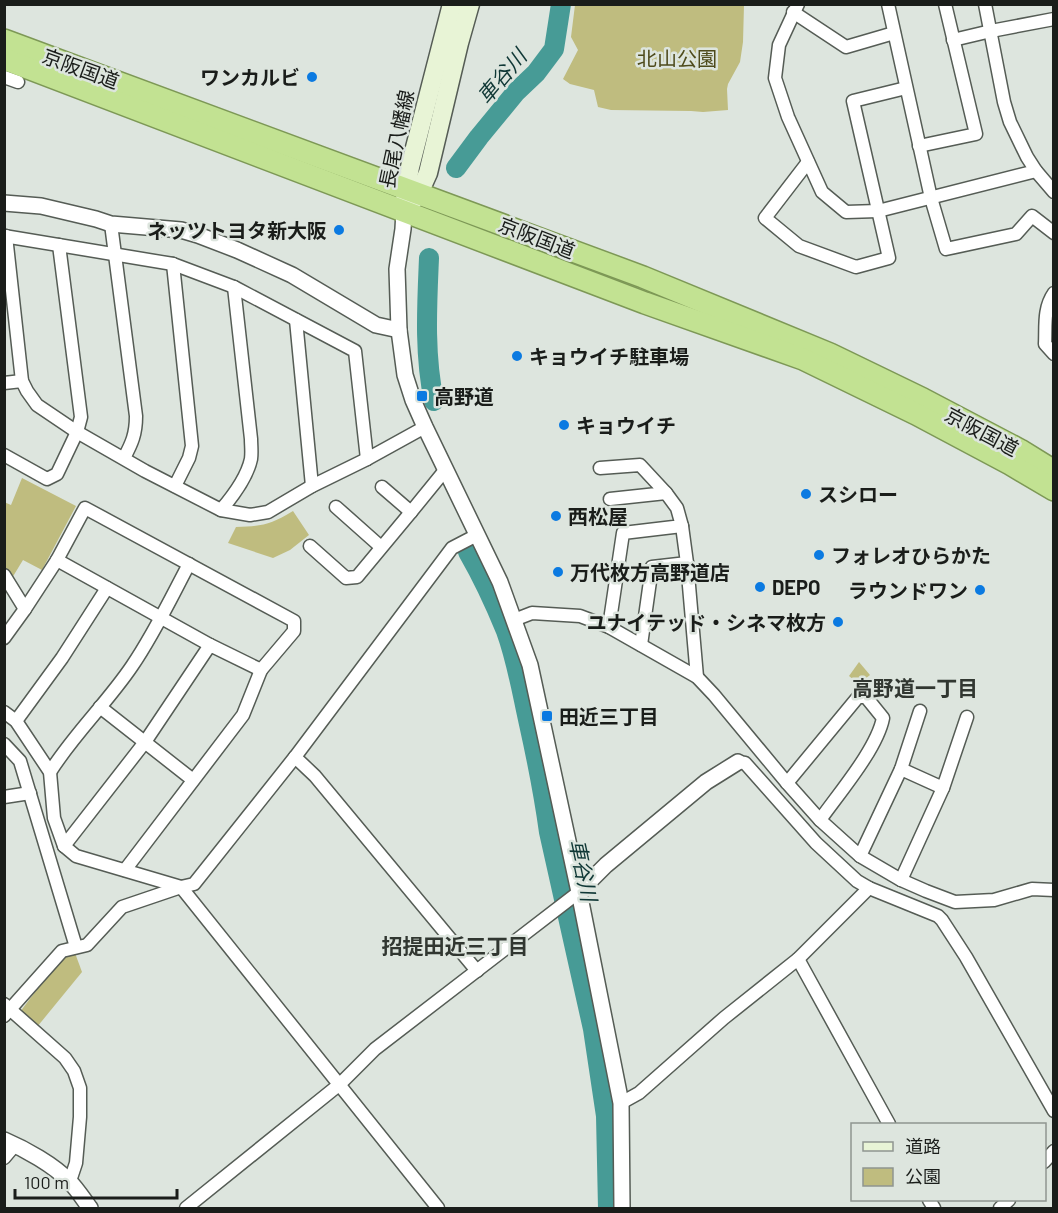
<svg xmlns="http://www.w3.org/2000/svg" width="1058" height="1213" font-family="Barlow,'Noto Sans JP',sans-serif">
  <rect width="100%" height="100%" fill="#dde5de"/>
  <g fill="#bfbc7f">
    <polygon points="575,5 744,5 743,42 740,62 728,84 727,89 728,110 703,112 691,111 611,110 598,107 594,90 570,84 563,79 578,50 571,37"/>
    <polygon points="22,478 76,506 42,570 23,560 12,578 5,566 4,502 11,505"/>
    <path d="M293 511 309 535 290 550 273 558 228 543 236 527C263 526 270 525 293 511Z"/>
    <polygon points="859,662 870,675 859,684 849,676"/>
    <polygon points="75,953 82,972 37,1027 20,1012 62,956"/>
  </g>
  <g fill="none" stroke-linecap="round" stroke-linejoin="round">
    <g stroke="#479b96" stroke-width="20">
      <polyline points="456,168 479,137 516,92 536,73 554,49 561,4"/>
      <path d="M429 258C427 305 424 354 434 401"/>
      <path d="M468 552C483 578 495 604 506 631 517 661 522 693 529 724 537 760 544 796 549 832L593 1029 606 1116 608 1208"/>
    </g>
    <defs>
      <g id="minor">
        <polyline points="798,4 779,45 775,78 788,117 822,192 846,212 878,211 1036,171"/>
        <polyline points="888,4 931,198 946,249 1016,234 1032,216 1054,233"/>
        <polyline points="985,4 1004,102 1010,122 1027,157 1036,171 1054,192"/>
        <polyline points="793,12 846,47 894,33"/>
        <polyline points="953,40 991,31 1054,19"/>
        <polyline points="4,77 18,82"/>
        <polyline points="919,146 976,134 945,4"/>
        <polyline points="808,162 765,218 799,246 856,267 889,258 853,101 906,88"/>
        <path d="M111 224 136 416C136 434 132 443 124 458"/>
        <polyline points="4,236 173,264 234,287 355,351 367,459"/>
        <polyline points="6,236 22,381 27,391 37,405 77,432 145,471 221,510 250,515 268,512 312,486 367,459 425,427"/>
        <polyline points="173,264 192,446 189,458 175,486"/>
        <path d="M1054 293C1043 309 1046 326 1045 344L1054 354"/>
        <polyline points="296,320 312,486"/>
        <polyline points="4,383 22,381"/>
        <polyline points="4,455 47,479 57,474 77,432 81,417 59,245"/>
        <polyline points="600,468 640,465 666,493 610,499"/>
        <polyline points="382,487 411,512"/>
        <polyline points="336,507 381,547"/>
        <path d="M221 510C233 496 247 478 251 459 252 452 251 445 251 439L234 287"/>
        <polyline points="310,546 346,578 357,577 411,512 446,469"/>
        <polyline points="57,560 210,645"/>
        <polyline points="687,563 697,677"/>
        <polyline points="4,575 25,609"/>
        <polyline points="514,620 532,613 580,616 609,627 697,677 714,695 787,783 820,820 860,856 901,880 926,891 955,902 994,900 1032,889 1054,890"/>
        <polyline points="609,627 623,533 682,526 677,508 666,493"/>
        <polyline points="4,638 25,609 57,560 85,508 294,621 294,631 261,670 210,645 145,742 64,846"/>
        <polyline points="641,645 652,567 687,563 682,526"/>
        <polyline points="100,707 193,780"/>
        <polyline points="4,712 16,721 50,772 54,818 64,846 76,856 181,887 438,1208"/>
        <polyline points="16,721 62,658 107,588"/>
        <polyline points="4,744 20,761 76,947"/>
        <polyline points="295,757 315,776 477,971"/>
        <polyline points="738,762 745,763 816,843 857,881 869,888 938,916 942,920 966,957 1054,1111"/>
        <polyline points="901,769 943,788 967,717"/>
        <path d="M50 772C74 734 107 703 132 666 154 634 171 598 189 564"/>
        <path d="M787 783 858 697H866L883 718C877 749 839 793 820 820"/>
        <polyline points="4,797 30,793"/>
        <polyline points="860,856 901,769 920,711"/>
        <polyline points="125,870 243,715 261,670"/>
        <polyline points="901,880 943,788"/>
        <polyline points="798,959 889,1124"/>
        <polyline points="4,1004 65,1058 74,1071 80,1088 80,1117 76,1163 70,1181"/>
        <polyline points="4,1016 62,951 87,945 122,907 181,887 194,884 295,757 452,548 477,535"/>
        <polyline points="621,1103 639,1093 724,1018 798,959 869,888"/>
        <polyline points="4,1158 15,1145"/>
        <polyline points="1044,1162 1054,1151"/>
        <polyline points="929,1200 934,1208"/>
        <polyline points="186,1208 340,1084 375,1049 579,892"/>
        <polyline points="1000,1208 1009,1200"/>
      </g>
      <g id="tertiary">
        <polyline points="4,203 41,206 96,219 111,224 181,230 198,235 237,250 292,275 376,325 399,330"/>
        <polyline points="404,211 403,229 397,269 399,330 405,375 413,400 425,427 500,582 530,665 579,892 621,1103 622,1208"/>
        <polyline points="579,892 606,865 706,782 738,762"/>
        <path d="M4 1140C25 1149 54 1165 70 1182 77 1189 84 1200 90 1208"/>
      </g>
      <g id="secondary">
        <polyline points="405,201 406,188 410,167 452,4"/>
        <polyline points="411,203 419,193 428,173 459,43 470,4"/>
      </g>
      <g id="trunk">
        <polyline points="4,40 643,277 830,354 923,399 1020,450 1054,471"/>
        <polyline points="4,59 645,303 803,359 916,414 1010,464 1054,490"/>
      </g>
    </defs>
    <use href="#minor" stroke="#555c55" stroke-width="15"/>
    <use href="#tertiary" stroke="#555c55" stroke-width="18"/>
    <use href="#secondary" stroke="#555c55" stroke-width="21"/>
    <use href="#trunk" stroke="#7d9856" stroke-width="24"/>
    <use href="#minor" stroke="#fff" stroke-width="12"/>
    <use href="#tertiary" stroke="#fff" stroke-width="15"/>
    <use href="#secondary" stroke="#e8f4d6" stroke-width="18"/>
    <use href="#trunk" stroke="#c2e292" stroke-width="21"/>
  </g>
  <g fill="#0b7ae1" stroke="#dde5de" stroke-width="2">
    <circle cx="312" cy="77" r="6"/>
    <circle cx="339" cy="230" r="6"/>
    <circle cx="517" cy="356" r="6"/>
    <rect x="416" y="390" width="12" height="12" rx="3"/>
    <circle cx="564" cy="425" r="6"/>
    <circle cx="806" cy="494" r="6"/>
    <circle cx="556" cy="516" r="6"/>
    <circle cx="819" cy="555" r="6"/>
    <circle cx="558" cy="572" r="6"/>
    <circle cx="760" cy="587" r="6"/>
    <circle cx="980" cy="590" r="6"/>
    <circle cx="838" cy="622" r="6"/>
    <rect x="541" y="710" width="12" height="12" rx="3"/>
  </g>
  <g text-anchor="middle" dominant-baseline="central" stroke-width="5" stroke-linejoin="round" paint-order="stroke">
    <g font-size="20" fill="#4e4b1c" stroke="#dde5de">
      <text x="677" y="58">北山公園</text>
    </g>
    <g font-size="20" fill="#1a1d1a" stroke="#dde5de">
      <text transform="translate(81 68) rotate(20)">京阪国道</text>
      <text transform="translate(396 139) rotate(-78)">長尾八幡線</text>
      <text transform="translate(537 237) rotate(21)">京阪国道</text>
      <text transform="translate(982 431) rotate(28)">京阪国道</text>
    </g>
    <g font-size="20" font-weight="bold" fill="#1a1d1a" stroke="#dde5de" text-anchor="start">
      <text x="300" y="77" text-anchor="end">ワンカルビ</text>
      <text x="327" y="230" text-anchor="end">ネッツトヨタ新大阪</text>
      <text x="529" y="356">キョウイチ駐車場</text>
      <text x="434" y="396">高野道</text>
      <text x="576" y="425">キョウイチ</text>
      <text x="818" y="494">スシロー</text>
      <text x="568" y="516">西松屋</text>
      <text x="831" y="555">フォレオひらかた</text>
      <text x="570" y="572">万代枚方高野道店</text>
      <text x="772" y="587">DEPO</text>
      <text x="968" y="590" text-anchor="end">ラウンドワン</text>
      <text x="826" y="622" text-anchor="end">ユナイテッド・シネマ枚方</text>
      <text x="559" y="716">田近三丁目</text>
    </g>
    <g font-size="21" font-style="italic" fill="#103836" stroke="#dde5de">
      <text transform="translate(501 76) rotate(-50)">車谷川</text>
      <text transform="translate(584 870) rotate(78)">車谷川</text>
    </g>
    <g font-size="21" font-weight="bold" fill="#313731" stroke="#dde5de">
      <text x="915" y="687">高野道一丁目</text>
      <text x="455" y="945">招提田近三丁目</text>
    </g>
  </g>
  <rect width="1058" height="1213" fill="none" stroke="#1a1d1a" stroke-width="12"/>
  <rect x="851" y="1123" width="195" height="78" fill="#dde5de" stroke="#8f9590" stroke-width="1.5"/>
  <rect x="863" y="1142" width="30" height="9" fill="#e8f4d6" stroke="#8f9590" stroke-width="1.5"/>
  <text x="905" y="1153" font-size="18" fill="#1a1d1a">道路</text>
  <rect x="863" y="1168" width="30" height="18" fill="#bfbc7f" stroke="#8f9590" stroke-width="1.5"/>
  <text x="905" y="1183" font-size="18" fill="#1a1d1a">公園</text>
  <path d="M15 1189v9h162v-9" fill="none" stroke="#1a1d1a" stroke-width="3"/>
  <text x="24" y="1189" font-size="18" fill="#1a1d1a" stroke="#dde5de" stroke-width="4.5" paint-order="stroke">100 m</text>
</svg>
